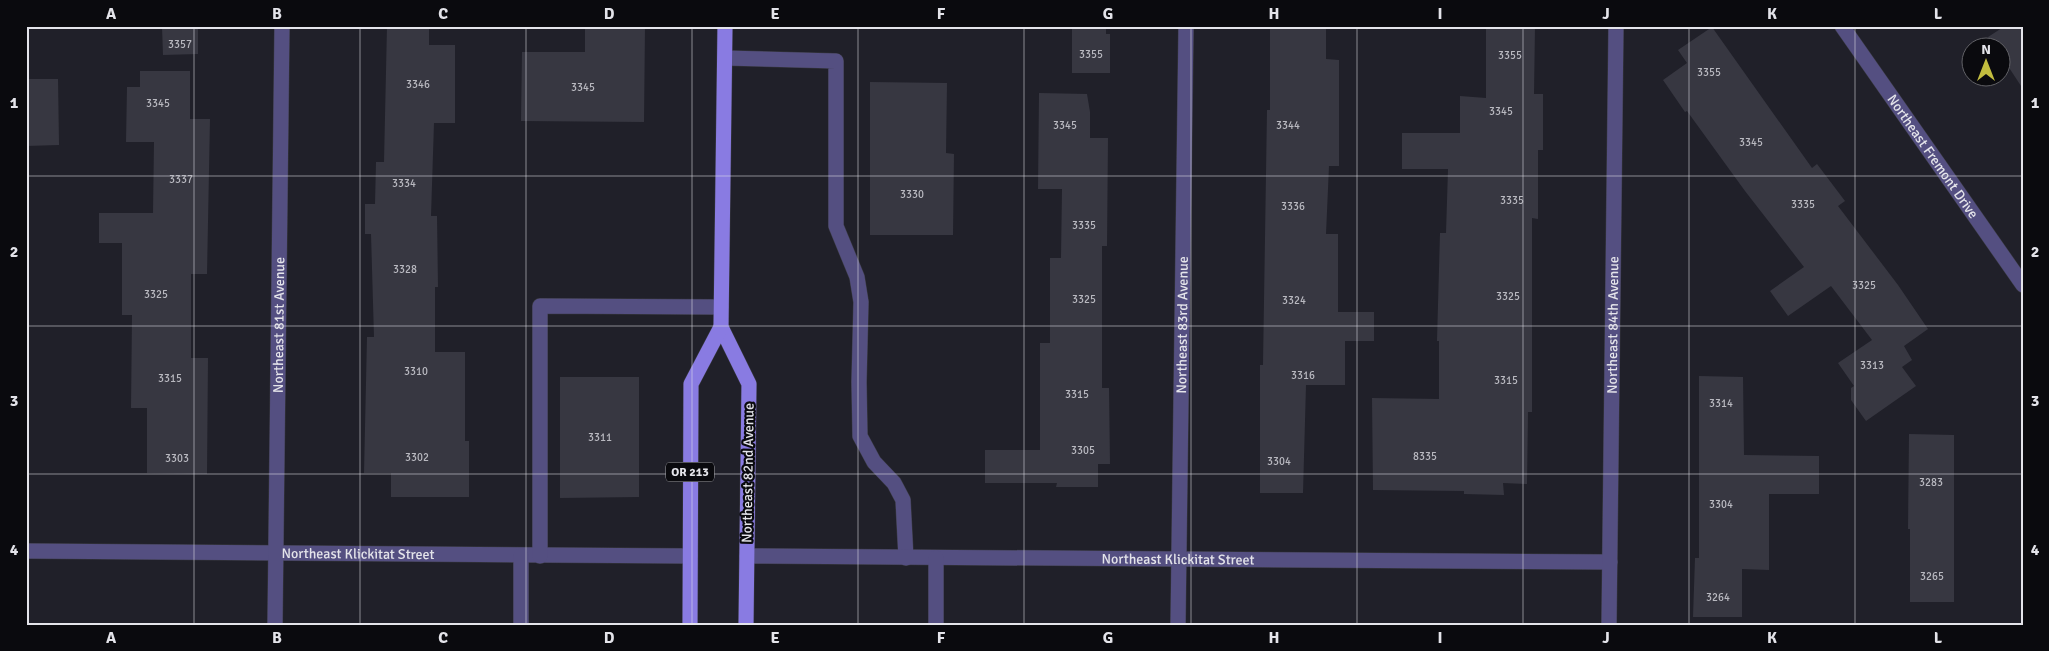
<svg xmlns="http://www.w3.org/2000/svg" width="2049" height="651" font-family="Signika,sans-serif">
  <rect width="100%" height="100%" fill="#202029"/>
  <g fill="#373741">
    <polygon points="162,26 198,26 198,54 163,55"/>
    <polygon points="387,26 429,26 429,45 455,45 455,123 434,123 431,216 437,216 438,287 435,287 435,352 465,352 465,441 469,441 469,497 391,497 391,473 364,473 367,337 374,337 371,234 365,234 365,204 375,204 376,162 384,162"/>
    <polygon points="585,26 645,26 644,122 521,121 522,52 585,52"/>
    <polygon points="1072,26 1106,26 1106,34 1110,34 1110,73 1072,73"/>
    <polygon points="1270,26 1326,26 1326,59 1339,60 1339,166 1329,166 1326,234 1338,234 1338,312 1374,312 1374,341 1345,341 1345,385 1306,385 1303,493 1260,493 1260,365 1263,365 1267,110 1270,110"/>
    <polygon points="1486,26 1535,26 1534,94 1543,94 1543,150 1538,150 1538,219 1532,218 1532,412 1528,412 1527,484 1503,483 1504,495 1464,494 1464,491 1373,490 1372,398 1439,399 1439,341 1437,341 1440,233 1446,233 1448,169 1402,169 1402,133 1460,133 1460,96 1486,98"/>
    <polygon points="2005,26 2023,26 2023,89 2002,57 2002,48 1995,48 1988,37"/>
    <polygon points="1712,27 1812,168 1817,164 1845,201 1838,206 1898,285 1928,329 1904,346 1912,360 1902,367 1916,386 1866,421 1851,400 1851,388 1854,386 1838,363 1872,340 1831,286 1788,316 1770,291 1804,267 1745,191 1687,111 1685,112 1663,80 1687,63 1678,50"/>
    <polygon points="140,71 190,71 190,119 210,119 207,274 191,274 191,358 208,358 207,474 147,473 147,408 131,408 132,315 122,315 122,243 99,243 99,213 153,213 154,142 126,142 127,87 140,87"/>
    <polygon points="26,79 58,79 59,145 26,146"/>
    <polygon points="870,82 947,83 946,153 954,154 953,235 870,235"/>
    <polygon points="1039,93 1087,94 1090,112 1090,138 1108,138 1107,246 1102,246 1102,388 1109,388 1110,464 1098,464 1098,487 1056,487 1057,483 985,483 985,450 1040,450 1040,343 1050,343 1050,258 1061,258 1062,189 1038,189"/>
    <polygon points="1699,376 1743,377 1744,455 1819,456 1819,494 1769,494 1769,570 1742,569 1742,617 1693,617 1695,558 1699,558"/>
    <polygon points="560,377 639,377 639,497 560,498"/>
    <polygon points="1909,434 1954,435 1954,602 1910,602 1910,529 1908,529"/>
  </g>
  <g fill="none" stroke-linecap="round" stroke-linejoin="round">
    <defs>
      <g id="minor">
        <path id="s1" d="M1842 26 2023 285"/>
        <polyline points="725,58 836,61 836,226 857,277 861,302 859,382 860,436 874,462 894,483 903,500 906,558"/>
        <path id="s2" d="M26 551 690 556"/>
        <polyline points="540,556 540,306 721,307"/>
        <path id="s3" d="M747 556 1610 562"/>
        <path id="s4" d="M275 625 282 26"/>
        <polyline points="521,625 521,556"/>
        <polyline points="936,625 936,558"/>
        <path id="s5" d="M1178 625 1186 26"/>
        <path id="s6" d="M1609 625 1616 26"/>
      </g>
      <g id="major">
        <polyline points="725,26 721,327 749,384 746,625"/>
        <polyline points="690,625 691,384 721,327"/>
      </g>
    </defs>
    <use href="#minor" stroke="#3b3b44" stroke-width="16"/>
    <use href="#major" stroke="#3b3b44" stroke-width="16"/>
    <use href="#minor" stroke="#544f81" stroke-width="15"/>
    <use href="#major" stroke="#897be2" stroke-width="15"/>
  </g>
  <path fill="none" stroke="#e4e4ea" stroke-width="1" stroke-opacity="0.55" d="M194 26V625M360 26V625M526 26V625M692 26V625M858 26V625M1024 26V625M1191 26V625M1357 26V625M1523 26V625M1689 26V625M1855 26V625M26 176H2023M26 326H2023M26 474H2023"/>
  <g text-anchor="middle" dominant-baseline="central" stroke-width="4.5" stroke-linejoin="round" paint-order="stroke">
    <g font-size="11" fill="#b9b9c0">
      <text x="180" y="44">3357</text>
      <text x="1091" y="54">3355</text>
      <text x="1510" y="55">3355</text>
      <text x="1709" y="72">3355</text>
      <text x="418" y="84">3346</text>
      <text x="583" y="87">3345</text>
      <text x="158" y="103">3345</text>
      <text x="1501" y="111">3345</text>
      <text x="1065" y="125">3345</text>
      <text x="1288" y="125">3344</text>
      <text x="1751" y="142">3345</text>
      <text x="181" y="179">3337</text>
      <text x="404" y="183">3334</text>
      <text x="912" y="194">3330</text>
      <text x="1512" y="200">3335</text>
      <text x="1803" y="204">3335</text>
      <text x="1293" y="206">3336</text>
      <text x="1084" y="225">3335</text>
      <text x="405" y="269">3328</text>
      <text x="1864" y="285">3325</text>
      <text x="156" y="294">3325</text>
      <text x="1508" y="296">3325</text>
      <text x="1084" y="299">3325</text>
      <text x="1294" y="300">3324</text>
      <text x="1872" y="365">3313</text>
      <text x="416" y="371">3310</text>
      <text x="1303" y="375">3316</text>
      <text x="170" y="378">3315</text>
      <text x="1506" y="380">3315</text>
      <text x="1077" y="394">3315</text>
      <text x="1721" y="403">3314</text>
      <text x="600" y="437">3311</text>
      <text x="1083" y="450">3305</text>
      <text x="1425" y="456">8335</text>
      <text x="417" y="457">3302</text>
      <text x="177" y="458">3303</text>
      <text x="1279" y="461">3304</text>
      <text x="1931" y="482">3283</text>
      <text x="1721" y="504">3304</text>
      <text x="1932" y="576">3265</text>
      <text x="1718" y="597">3264</text>
    </g>
    <rect fill="#0a0a0e" stroke="#a3a3a8" stroke-width="1" x="666" y="462.5" width="48" height="19" rx="4"/>
    <g font-size="12" font-weight="bold" fill="#e4e4ea">
      <text x="690" y="472">OR 213</text>
    </g>
    <g font-size="14" fill="#e4e4ea" stroke="#0a0a0e">
      <text stroke="none"><textPath href="#s1" startOffset="159">Northeast Fremont Drive</textPath></text>
      <text stroke="none"><textPath href="#s4" startOffset="300">Northeast 81st Avenue</textPath></text>
      <text stroke="none"><textPath href="#s6" startOffset="300">Northeast 84th Avenue</textPath></text>
      <text stroke="none"><textPath href="#s5" startOffset="300">Northeast 83rd Avenue</textPath></text>
      <text transform="translate(748 473) rotate(-89)">Northeast 82nd Avenue</text>
      <text stroke="none"><textPath href="#s2" startOffset="332">Northeast Klickitat Street</textPath></text>
      <text stroke="none"><textPath href="#s3" startOffset="431">Northeast Klickitat Street</textPath></text>
    </g>
  </g>
  <rect width="2049" height="651" fill="none" stroke="#0a0a0e" stroke-width="55"/>
  <g transform="translate(1986 62)"><circle r="24" fill="#0a0a0e" stroke="#616166"/>
  <path d="M0-4L9 19L0 12L-9 19Z" fill="#c2bd3f"/>
  <text y="-8" font-size="14" font-weight="bold" text-anchor="middle" fill="#e4e4ea">N</text>
  </g>
  <rect x="28" y="28" width="1994" height="596" fill="none" stroke="#e4e4ea" stroke-width="2"/>
  <g font-size="16" text-anchor="middle" font-weight="bold" fill="#e4e4ea">
    <text x="111" y="19">A</text>
    <text x="277" y="19">B</text>
    <text x="443" y="19">C</text>
    <text x="609" y="19">D</text>
    <text x="775" y="19">E</text>
    <text x="941" y="19">F</text>
    <text x="1108" y="19">G</text>
    <text x="1274" y="19">H</text>
    <text x="1440" y="19">I</text>
    <text x="1606" y="19">J</text>
    <text x="1772" y="19">K</text>
    <text x="1938" y="19">L</text>
    <text x="14" y="108">1</text>
    <text x="2035" y="108">1</text>
    <text x="14" y="257">2</text>
    <text x="2035" y="257">2</text>
    <text x="14" y="406">3</text>
    <text x="2035" y="406">3</text>
    <text x="14" y="555">4</text>
    <text x="2035" y="555">4</text>
    <text x="111" y="643">A</text>
    <text x="277" y="643">B</text>
    <text x="443" y="643">C</text>
    <text x="609" y="643">D</text>
    <text x="775" y="643">E</text>
    <text x="941" y="643">F</text>
    <text x="1108" y="643">G</text>
    <text x="1274" y="643">H</text>
    <text x="1440" y="643">I</text>
    <text x="1606" y="643">J</text>
    <text x="1772" y="643">K</text>
    <text x="1938" y="643">L</text>
  </g>
</svg>
